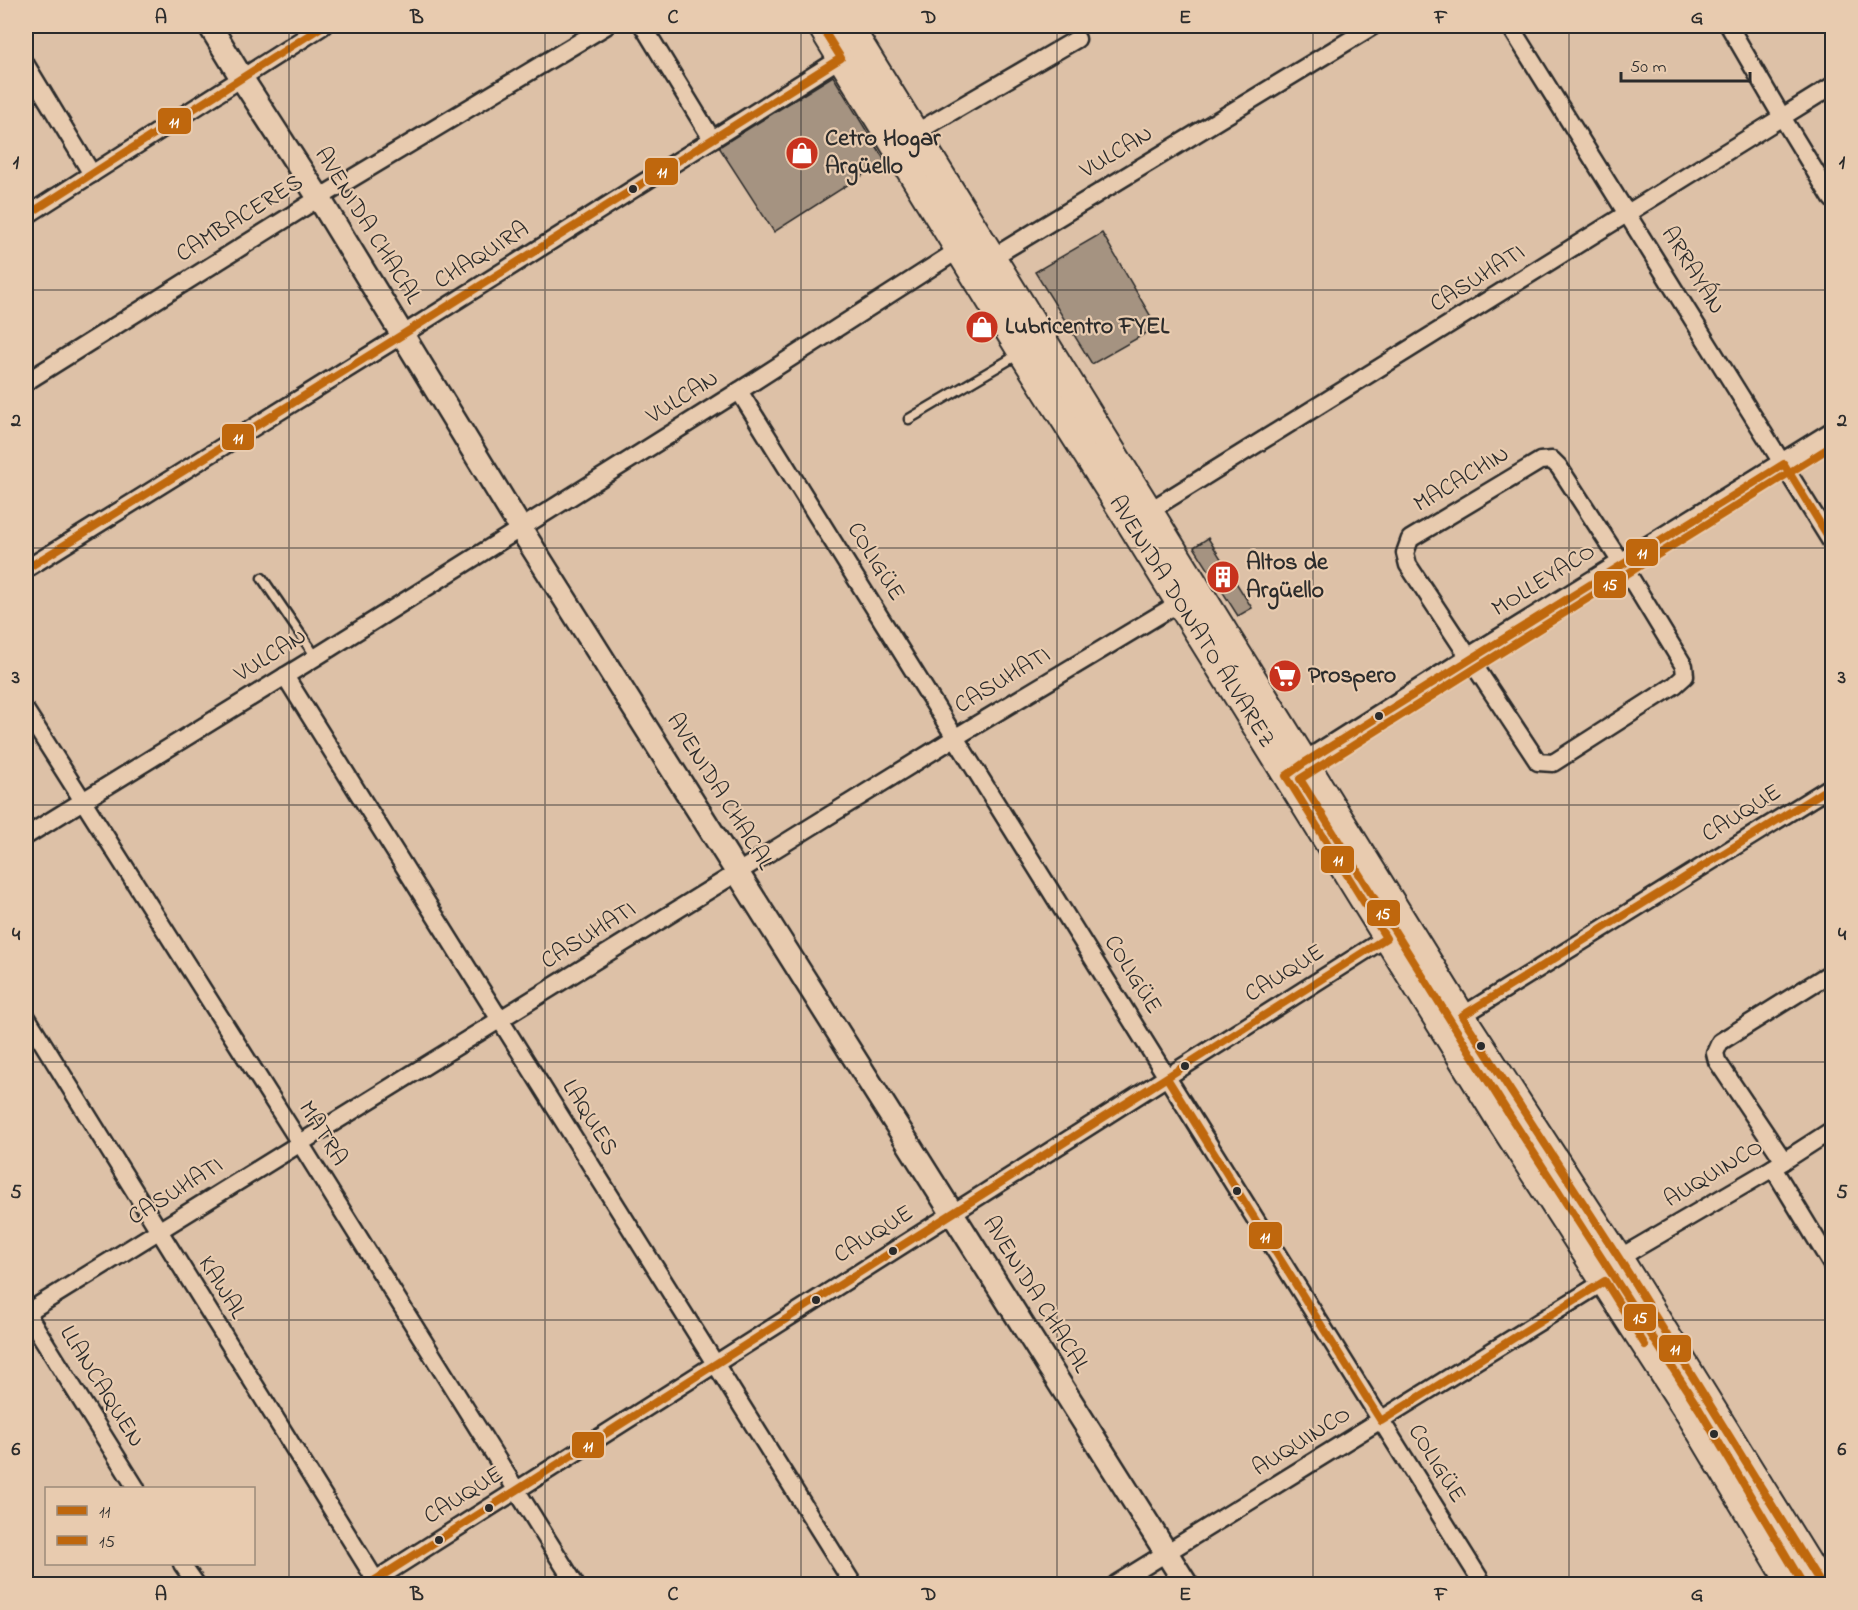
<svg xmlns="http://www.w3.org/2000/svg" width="1858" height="1610" font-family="'Indie Flower',sans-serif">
  <rect width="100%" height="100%" fill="#ddc1a7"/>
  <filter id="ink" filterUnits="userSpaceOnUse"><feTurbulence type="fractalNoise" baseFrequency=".0167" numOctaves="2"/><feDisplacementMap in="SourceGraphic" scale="12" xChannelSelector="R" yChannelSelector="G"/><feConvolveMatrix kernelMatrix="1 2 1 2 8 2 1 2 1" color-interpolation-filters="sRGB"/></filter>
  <g filter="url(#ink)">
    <g fill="#a59381" stroke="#2b2b2b" stroke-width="1.5">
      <polygon points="833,76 885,161 774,232 719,147"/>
      <polygon points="1102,233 1157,327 1092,364 1035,272"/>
      <polygon points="1208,538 1252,608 1238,616 1194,547"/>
    </g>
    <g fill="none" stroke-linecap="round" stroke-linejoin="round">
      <defs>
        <g id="lane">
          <polyline points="909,419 1019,354"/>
          <polyline points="262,578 316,657"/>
        </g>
        <g id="street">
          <polyline points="643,26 712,139"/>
          <polyline points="1510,26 1832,543"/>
          <polyline points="1729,26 1782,117 1832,199"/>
          <polyline points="26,65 92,174"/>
          <polyline points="915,133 1077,39"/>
          <polyline points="26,216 323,26"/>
          <polyline points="26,382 319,198 606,26"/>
          <polyline points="739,391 1483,1584"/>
          <polygon points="1552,460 1559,467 1622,564 1684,666 1685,676 1675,685 1553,763 1538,762 1408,565 1405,553 1410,539 1540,461"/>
          <polyline points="1149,511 1832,86"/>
          <polyline points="26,569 402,335 841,58"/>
          <polyline points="285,676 853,1584"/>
          <polyline points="26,711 300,1143 575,1584"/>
          <polyline points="26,836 316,657 739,391 949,256 959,252 990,254 1003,251 1373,26"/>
          <polyline points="26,1016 378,1584"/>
          <polyline points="1462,1016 1832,786"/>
          <polyline points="1784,1161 1717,1061 1715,1053 1720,1042 1832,972"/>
          <polyline points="1773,1168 1832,1265"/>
          <polyline points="1619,1258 1773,1168 1832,1130"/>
          <polyline points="26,1312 136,1488"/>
          <polyline points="26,1313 956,737 1179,603"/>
          <polyline points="182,1564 196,1584"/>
          <polyline points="369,1584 1395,932"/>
          <polyline points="1116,1584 1605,1281"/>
        </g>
        <g id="secondary">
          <polyline points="210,26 246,85 319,198 529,542 1186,1584"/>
          <polyline points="1292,772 1470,659 1832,434"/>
        </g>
        <g id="primary">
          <polyline points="821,26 1022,353 1130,523 1499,1119 1690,1415 1791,1584"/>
          <polyline points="849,26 1462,1016 1619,1258 1821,1584"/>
        </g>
      </defs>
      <use href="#lane" stroke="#2b2b2b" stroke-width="13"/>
      <use href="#street" stroke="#2b2b2b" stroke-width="21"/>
      <use href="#secondary" stroke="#2b2b2b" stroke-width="27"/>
      <use href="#primary" stroke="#2b2b2b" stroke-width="30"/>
      <use href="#lane" stroke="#e8cbaf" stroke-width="8"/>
      <use href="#street" stroke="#e8cbaf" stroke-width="16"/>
      <use href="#secondary" stroke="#e8cbaf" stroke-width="22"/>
      <use href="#primary" stroke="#e8cbaf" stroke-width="26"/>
      <defs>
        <g id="bus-1">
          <polyline points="26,216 323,26"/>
          <polyline points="26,569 402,335 841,58 821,26"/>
          <polyline points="1167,1078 1381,1421 1605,1281 1645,1345"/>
          <polyline points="369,1584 1386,938 1286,776 1304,763 1784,464 1832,543"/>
          <polyline points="1821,1584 1619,1258 1462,1016 1832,786"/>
        </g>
        <polyline id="bus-2" points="1800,1579 1699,1409 1508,1113 1300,779 1476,668 1832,446"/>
      </defs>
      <use href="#bus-1" stroke="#e8cbaf" stroke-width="12"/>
      <use href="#bus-2" stroke="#e8cbaf" stroke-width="12"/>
      <use href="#bus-1" stroke="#bf670d" stroke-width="8"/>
      <use href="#bus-2" stroke="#bf670d" stroke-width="8"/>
    </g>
  </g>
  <path fill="none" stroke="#2b2b2b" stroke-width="1.5" stroke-opacity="0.55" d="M289 26V1584M545 26V1584M801 26V1584M1057 26V1584M1313 26V1584M1569 26V1584M26 290H1832M26 548H1832M26 805H1832M26 1062H1832M26 1320H1832"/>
  <defs>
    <symbol id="shop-disc" viewBox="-11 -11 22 22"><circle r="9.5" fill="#c8321e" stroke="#e8cbaf"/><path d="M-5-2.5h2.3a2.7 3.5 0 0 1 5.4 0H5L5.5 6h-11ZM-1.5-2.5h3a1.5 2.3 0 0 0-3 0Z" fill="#fff"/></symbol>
    <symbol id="building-disc" viewBox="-11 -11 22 22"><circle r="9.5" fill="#c8321e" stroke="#e8cbaf"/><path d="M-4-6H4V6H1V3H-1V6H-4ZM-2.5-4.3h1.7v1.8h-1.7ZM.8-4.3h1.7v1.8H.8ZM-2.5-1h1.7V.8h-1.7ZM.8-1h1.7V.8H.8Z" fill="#fff"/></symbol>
    <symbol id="supermarket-disc" viewBox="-11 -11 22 22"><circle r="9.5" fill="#c8321e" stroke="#e8cbaf"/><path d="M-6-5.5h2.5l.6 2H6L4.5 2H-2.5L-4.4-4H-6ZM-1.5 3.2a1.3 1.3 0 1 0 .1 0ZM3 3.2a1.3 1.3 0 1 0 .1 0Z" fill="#fff"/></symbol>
  </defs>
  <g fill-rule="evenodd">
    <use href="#shop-disc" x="783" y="134" width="38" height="38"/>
    <use href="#shop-disc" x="963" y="308" width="38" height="38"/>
    <use href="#building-disc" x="1204" y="558" width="38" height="38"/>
    <use href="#supermarket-disc" x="1266" y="657" width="38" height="38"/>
  </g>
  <g fill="#2b2b2b" stroke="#e8cbaf" stroke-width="2">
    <circle cx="633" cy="189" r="5"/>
    <circle cx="1379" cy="716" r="5"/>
    <circle cx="1481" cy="1046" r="5"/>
    <circle cx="1185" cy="1066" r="5"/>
    <circle cx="1237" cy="1191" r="5"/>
    <circle cx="893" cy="1251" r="5"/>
    <circle cx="816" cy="1300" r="5"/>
    <circle cx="1714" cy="1434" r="5"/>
    <circle cx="489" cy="1508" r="5"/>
    <circle cx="439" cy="1540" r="5"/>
  </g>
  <g text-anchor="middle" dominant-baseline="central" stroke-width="4.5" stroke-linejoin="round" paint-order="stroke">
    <g font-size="24" font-weight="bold" fill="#2b2b2b" stroke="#e8cbaf" text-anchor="start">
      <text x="825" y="139">Cetro Hogar<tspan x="825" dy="28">Argüello</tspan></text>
      <text x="1005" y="327">Lubricentro FYEL</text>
      <text x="1246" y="563">Altos de<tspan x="1246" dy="28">Argüello</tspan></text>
      <text x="1308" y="676">Prospero</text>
    </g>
    <g font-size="24" fill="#2b2b2b" stroke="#e8cbaf">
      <text transform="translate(1117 153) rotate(-31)">VULCAN</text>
      <text transform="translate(240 219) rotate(-32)">CAMBACERES</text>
      <text transform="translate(367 226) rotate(58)">AVENIDA CHACAL</text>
      <text transform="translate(482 256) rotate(-32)">CHAQUIRA</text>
      <text transform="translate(1692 271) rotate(58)">ARRAYÁN</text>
      <text transform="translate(1478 279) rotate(-32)">CASUHATI</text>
      <text transform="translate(683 398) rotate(-32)">VULCAN</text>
      <text transform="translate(1462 480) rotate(-31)">MACACHIN</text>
      <text transform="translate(875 562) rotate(58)">COLIGÜE</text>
      <text transform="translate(1544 581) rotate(-32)">MOLLEYACO</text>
      <text transform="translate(1191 622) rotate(58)">AVENIDA DONATO ÁLVAREZ</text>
      <text transform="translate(271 656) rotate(-32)">VULCAN</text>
      <text transform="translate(1003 681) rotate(-31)">CASUHATI</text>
      <text transform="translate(719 792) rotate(58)">AVENIDA CHACAL</text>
      <text transform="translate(1742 814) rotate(-32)">CAUQUE</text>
      <text transform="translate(589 936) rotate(-32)">CASUHATI</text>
      <text transform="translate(1285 974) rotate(-32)">CAUQUE</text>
      <text transform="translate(1132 975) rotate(58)">COLIGÜE</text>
      <text transform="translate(589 1118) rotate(58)">LAQUES</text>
      <text transform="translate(322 1134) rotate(58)">MATRA</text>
      <text transform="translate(1714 1174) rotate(-31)">AUQUINCO</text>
      <text transform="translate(176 1192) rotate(-32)">CASUHATI</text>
      <text transform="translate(874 1235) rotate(-32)">CAUQUE</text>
      <text transform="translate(221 1288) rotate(58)">KAWAL</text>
      <text transform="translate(1035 1295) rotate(58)">AVENIDA CHACAL</text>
      <text transform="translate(101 1387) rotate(58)">LLANCAQUEN</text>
      <text transform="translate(1302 1442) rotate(-32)">AUQUINCO</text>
      <text transform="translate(1436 1464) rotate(58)">COLIGÜE</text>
      <text transform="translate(464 1496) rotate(-32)">CAUQUE</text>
    </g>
  </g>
  <g stroke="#e8cbaf" stroke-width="2">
    <rect x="157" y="107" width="35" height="28" rx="6" fill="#bf670d"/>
    <rect x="644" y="157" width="35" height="29" rx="6" fill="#bf670d"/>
    <rect x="221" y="423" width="34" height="28" rx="6" fill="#bf670d"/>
    <rect x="1625" y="538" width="34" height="29" rx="6" fill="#bf670d"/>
    <rect x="1593" y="570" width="34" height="29" rx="6" fill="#bf670d"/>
    <rect x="1320" y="845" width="35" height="29" rx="6" fill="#bf670d"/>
    <rect x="1366" y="899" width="35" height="28" rx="6" fill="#bf670d"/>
    <rect x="1248" y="1221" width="35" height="29" rx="6" fill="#bf670d"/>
    <rect x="1623" y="1303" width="34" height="29" rx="6" fill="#bf670d"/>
    <rect x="1658" y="1334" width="34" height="29" rx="6" fill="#bf670d"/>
    <rect x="571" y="1431" width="34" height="28" rx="6" fill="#bf670d"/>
  </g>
  <g font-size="16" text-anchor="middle" font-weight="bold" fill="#fff">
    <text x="174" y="127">11</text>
    <text x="662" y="177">11</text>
    <text x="238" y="443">11</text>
    <text x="1642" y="558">11</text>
    <text x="1610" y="590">15</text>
    <text x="1338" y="865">11</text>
    <text x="1383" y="919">15</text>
    <text x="1265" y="1242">11</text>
    <text x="1640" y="1323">15</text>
    <text x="1675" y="1354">11</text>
    <text x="588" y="1451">11</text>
  </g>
  <rect width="1858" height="1610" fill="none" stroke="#e8cbaf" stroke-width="66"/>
  <rect x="45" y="1487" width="210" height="78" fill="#e8cbaf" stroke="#9c8b7a" stroke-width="1.5"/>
  <rect x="57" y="1506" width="30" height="9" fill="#bf670d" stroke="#9c8b7a" stroke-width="1.5"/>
  <text x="99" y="1517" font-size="18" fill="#2b2b2b">11</text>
  <rect x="57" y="1536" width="30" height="9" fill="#bf670d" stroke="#9c8b7a" stroke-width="1.5"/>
  <text x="99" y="1547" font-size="18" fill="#2b2b2b">15</text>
  <path d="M1621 72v9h129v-9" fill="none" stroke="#2b2b2b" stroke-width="3"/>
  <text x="1630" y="72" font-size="18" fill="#2b2b2b" stroke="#e8cbaf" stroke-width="4.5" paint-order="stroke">50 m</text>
  <rect x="33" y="33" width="1792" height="1544" fill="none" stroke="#2b2b2b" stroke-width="2"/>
  <g font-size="20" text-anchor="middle" font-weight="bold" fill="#2b2b2b">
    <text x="161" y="23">A</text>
    <text x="417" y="23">B</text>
    <text x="673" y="23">C</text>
    <text x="929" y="23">D</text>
    <text x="1185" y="23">E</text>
    <text x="1441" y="23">F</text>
    <text x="1697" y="23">G</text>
    <text x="16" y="168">1</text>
    <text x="1842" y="168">1</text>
    <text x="16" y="426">2</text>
    <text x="1842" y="426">2</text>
    <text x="16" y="683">3</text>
    <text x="1842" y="683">3</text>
    <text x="16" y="940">4</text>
    <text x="1842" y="940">4</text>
    <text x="16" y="1198">5</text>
    <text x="1842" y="1198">5</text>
    <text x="16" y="1455">6</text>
    <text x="1842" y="1455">6</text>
    <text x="161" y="1600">A</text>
    <text x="417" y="1600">B</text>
    <text x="673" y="1600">C</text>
    <text x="929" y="1600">D</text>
    <text x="1185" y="1600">E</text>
    <text x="1441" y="1600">F</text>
    <text x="1697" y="1600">G</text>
  </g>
</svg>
